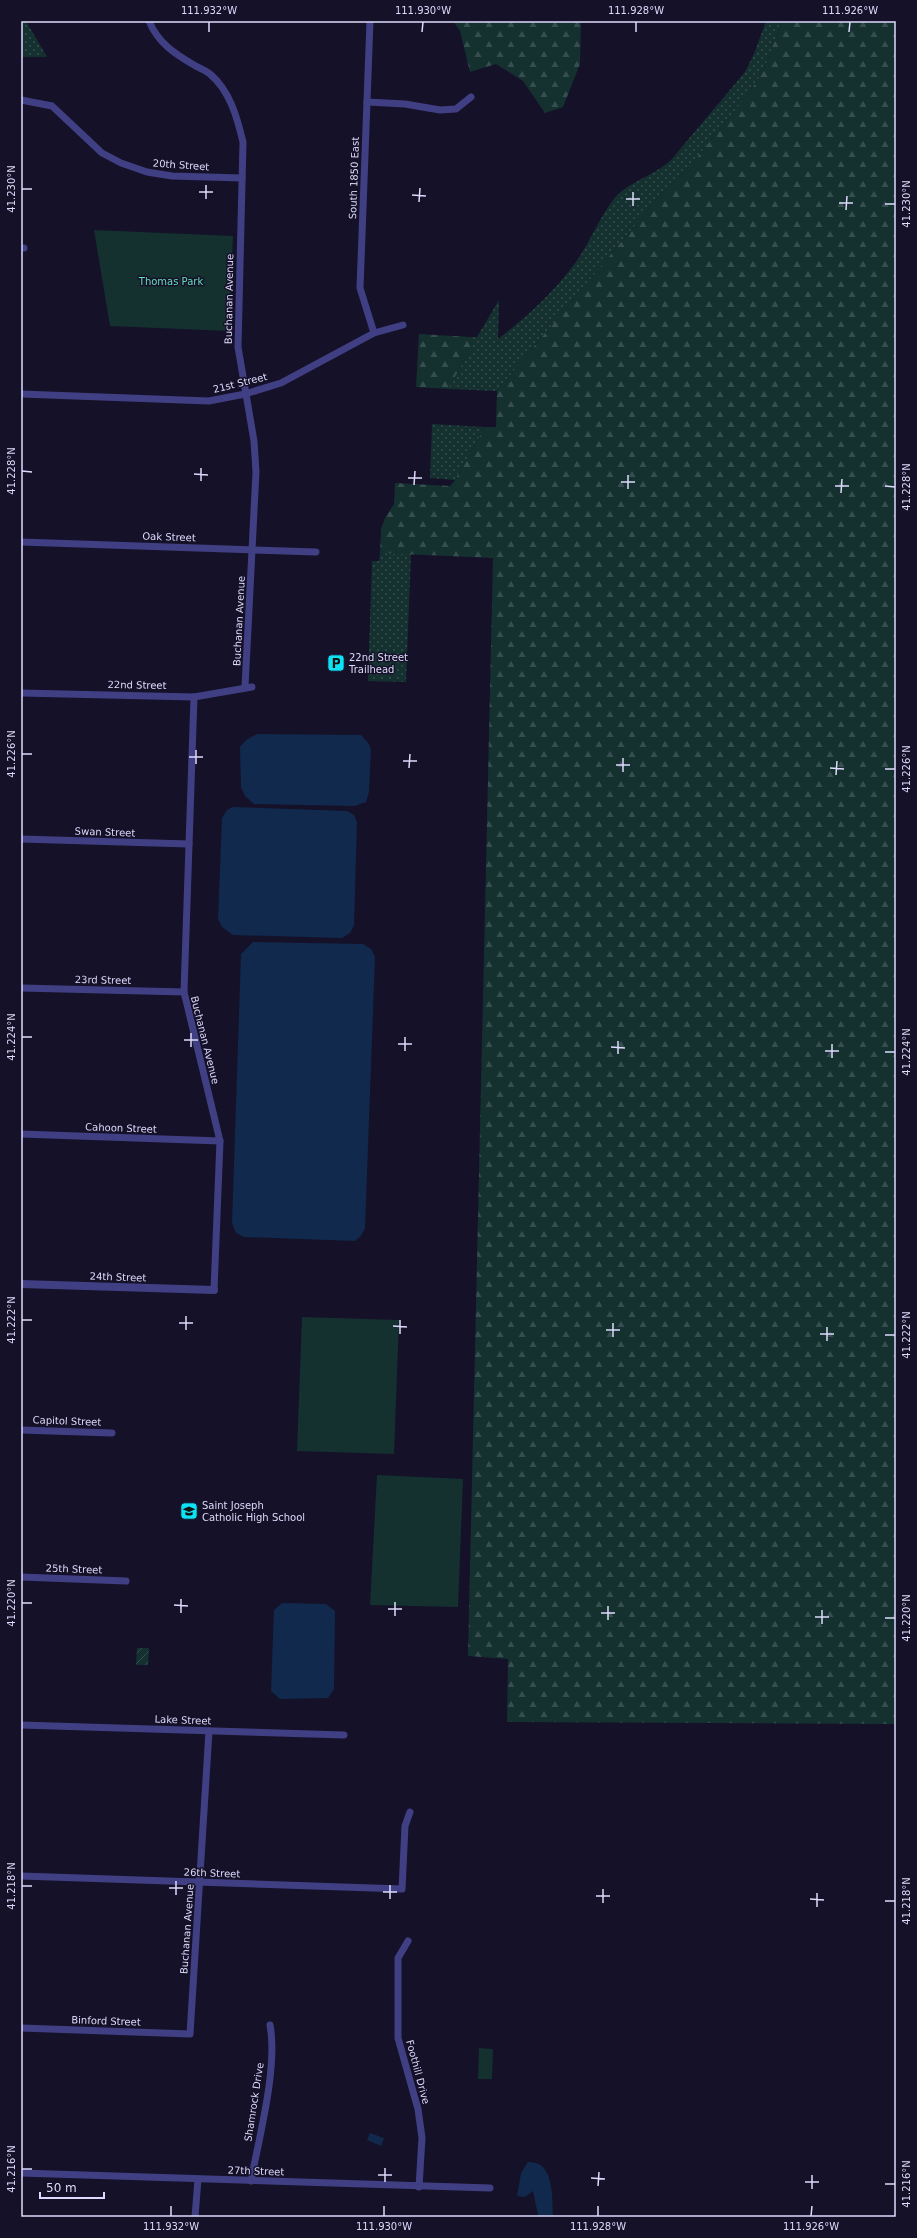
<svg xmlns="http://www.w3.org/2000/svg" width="917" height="2238" font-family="'DejaVu Sans',sans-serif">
  <defs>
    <pattern id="grass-dots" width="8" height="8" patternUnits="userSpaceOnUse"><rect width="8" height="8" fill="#143130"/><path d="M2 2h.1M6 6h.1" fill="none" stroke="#364e4f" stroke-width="1.8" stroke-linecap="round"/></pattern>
    <pattern id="forest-firs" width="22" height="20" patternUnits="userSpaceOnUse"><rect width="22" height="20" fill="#143130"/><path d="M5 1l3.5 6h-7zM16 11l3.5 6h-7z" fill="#364e4f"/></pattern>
    <pattern id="garden-furrows" width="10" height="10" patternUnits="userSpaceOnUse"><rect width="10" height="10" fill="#143130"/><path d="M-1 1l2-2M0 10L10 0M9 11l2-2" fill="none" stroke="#364e4f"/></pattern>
  </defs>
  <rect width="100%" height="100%" fill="#151128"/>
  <g fill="url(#grass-dots)">
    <polygon points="21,21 26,21 47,57 21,57"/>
    <path d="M766 21H782L764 69 750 92 685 172 662 193 497 391 450 389V385L471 349V337H477L499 300 498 339C527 317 554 292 576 262 590 242 599 218 614 199 629 181 654 176 671 160L745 72 754 54Z"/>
    <polygon points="432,424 485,427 455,480 430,478"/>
    <polygon points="380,553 411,554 406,682 368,681 372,561 379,561"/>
  </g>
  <g fill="url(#forest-firs)">
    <polygon points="453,21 581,21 580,64 563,107 545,113 523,81 496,64 470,72 460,31"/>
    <polygon points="782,21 896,21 896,1724 507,1722 508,1659 468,1656 493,558 380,553 381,529 385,518 394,504 395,483 450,486 455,480 485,427 496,427 497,391 662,193 685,172 750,92 764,69"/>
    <polygon points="419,334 471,337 471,349 450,385 450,389 416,387"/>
  </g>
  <g fill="#143130">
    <polygon points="94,230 233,236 229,331 110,326"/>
    <polygon points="302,1317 399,1320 394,1454 297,1451"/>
    <polygon points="377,1475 463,1479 458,1607 370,1605"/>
    <polygon points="479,2048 493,2049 492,2079 478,2079"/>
  </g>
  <polygon fill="url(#garden-furrows)" points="137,1648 149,1648 148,1665 136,1665"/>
  <g fill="#11294c">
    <polygon points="257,734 361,735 369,744 371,750 369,792 366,802 355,806 254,804 245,796 241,787 240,747 246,740"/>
    <polygon points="233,807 347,811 354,815 357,822 354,925 350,933 342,938 233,935 222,927 218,919 222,818 227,810"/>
    <polygon points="253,942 363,944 371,949 375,957 365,1228 361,1236 355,1241 244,1237 236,1233 232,1223 241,954"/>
    <polygon points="282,1603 326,1604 335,1611 334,1689 328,1698 280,1699 271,1691 274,1610"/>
    <polygon points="370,2133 384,2138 381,2146 367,2140"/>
    <path d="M528 2162C555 2160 552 2199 553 2217H540L538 2215 533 2191 525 2197 517 2196 521 2173Z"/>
  </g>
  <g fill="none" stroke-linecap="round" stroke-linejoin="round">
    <g stroke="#403f84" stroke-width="7">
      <path d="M149 21C158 43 175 54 194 65 199 68 205 70 210 74 230 91 237 117 243 142L238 347 254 441 256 472 245 687"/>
      <polyline points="370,21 360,288 374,333"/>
      <polyline points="21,100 52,106 102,153 121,163 147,172 172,176 242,178"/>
      <polyline points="367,102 405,104 440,110 456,109 471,97"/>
      <polyline points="21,248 24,248"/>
      <polyline points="21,394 209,401 245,394 281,383 374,333 403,325"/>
      <polyline points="21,542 316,552"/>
      <polyline points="21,693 194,697 252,687"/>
      <polyline points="194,697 184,992 220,1141 214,1290"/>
      <polyline points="21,839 189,844"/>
      <polyline points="21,988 184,992"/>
      <polyline points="21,1134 220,1141"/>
      <polyline points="21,1430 112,1433"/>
      <polyline points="21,1577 126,1581"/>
      <polyline points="21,1725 344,1735"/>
      <polyline points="21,1876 402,1889 405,1826 410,1812"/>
      <polyline points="408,1941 398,1958 398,2038 418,2109 422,2138 419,2187"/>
      <polyline points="21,2028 190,2034 209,1731"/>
      <polyline points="21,2173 490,2188"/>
      <path d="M251 2181C259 2137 278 2068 270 2025"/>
      <polyline points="195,2217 198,2179"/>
    </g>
    <polyline stroke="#403f84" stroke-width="8" points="21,1284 214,1290"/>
  </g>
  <path fill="none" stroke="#dddafd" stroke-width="1.5" d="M209 32V22M422 32 423 22M636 32V22M849 32 850 22M22 189H32M199 192H213M412 195 426 196M206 199V185M626 199H640M419 202 420 188M839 203H853M885 204H895M633 206V192M846 210 847 196M22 471 32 472M194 474 208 475M408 478H422M201 481V468M621 482H635M414 485 415 471M835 486H849M885 486 895 487M628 489V475M841 493 842 479M22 754H32M189 757H203M403 761H417M196 764V750M616 765H630M409 768 410 754M830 768 844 769M885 769H895M623 772V758M836 775 837 761M22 1037H32M184 1040H198M398 1044H412M191 1047V1033M611 1047 625 1048M405 1051V1037M825 1051H839M885 1052H895M618 1054V1041M832 1058V1044M22 1320H32M179 1323H193M393 1326 407 1327M186 1330V1316M606 1330H620M400 1334V1320M820 1334H834M885 1335H895M613 1337V1323M827 1341V1327M22 1603H32M174 1605 188 1606M388 1609H402M181 1613V1599M601 1613H615M395 1616V1602M815 1617H829M885 1618H895M608 1620V1606M822 1624V1610M22 1886H32M169 1888H183M383 1892H397M176 1895V1881M596 1896H610M390 1899V1885M810 1899 824 1900M885 1901H895M603 1903V1889M817 1907V1893M22 2169H32M378 2175H392M591 2178 605 2179M385 2182V2168M805 2182H819M885 2184H895M598 2186 599 2172M812 2189V2175M171 2216V2206M384 2216V2206M598 2216V2206M811 2216 812 2206"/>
  <defs>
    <symbol id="parking-square" viewBox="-11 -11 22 22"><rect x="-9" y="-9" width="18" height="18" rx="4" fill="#0fe1f4" stroke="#151128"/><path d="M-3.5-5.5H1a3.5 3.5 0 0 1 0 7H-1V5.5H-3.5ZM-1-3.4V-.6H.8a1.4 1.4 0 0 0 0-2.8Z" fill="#111"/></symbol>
    <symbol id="school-square" viewBox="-11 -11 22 22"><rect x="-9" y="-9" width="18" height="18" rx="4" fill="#0fe1f4" stroke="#151128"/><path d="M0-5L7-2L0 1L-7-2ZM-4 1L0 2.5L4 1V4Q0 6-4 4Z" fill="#111"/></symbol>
  </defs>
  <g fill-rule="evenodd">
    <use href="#parking-square" x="326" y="653" width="20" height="20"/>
    <use href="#school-square" x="179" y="1501" width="20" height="20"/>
  </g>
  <g text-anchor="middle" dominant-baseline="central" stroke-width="3" stroke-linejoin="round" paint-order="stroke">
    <g font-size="10" fill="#dddafd" stroke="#151128">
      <text transform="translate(181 165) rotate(4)">20th Street</text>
      <text transform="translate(354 178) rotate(-88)">South 1850 East</text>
      <text transform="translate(229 299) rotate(-89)">Buchanan Avenue</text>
      <text transform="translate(240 383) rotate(-14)">21st Street</text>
      <text transform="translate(169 537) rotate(2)">Oak Street</text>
      <text transform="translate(239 621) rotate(-87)">Buchanan Avenue</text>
      <text transform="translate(137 685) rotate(1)">22nd Street</text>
      <text transform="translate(105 832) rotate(2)">Swan Street</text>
      <text transform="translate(103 980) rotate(1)">23rd Street</text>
      <text transform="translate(205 1040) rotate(76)">Buchanan Avenue</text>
      <text transform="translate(121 1128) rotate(2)">Cahoon Street</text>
      <text transform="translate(118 1277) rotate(2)">24th Street</text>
      <text transform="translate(67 1421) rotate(2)">Capitol Street</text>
      <text transform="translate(74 1569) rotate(2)">25th Street</text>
      <text transform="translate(183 1720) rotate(2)">Lake Street</text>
      <text transform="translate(212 1873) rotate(2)">26th Street</text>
      <text transform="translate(187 1929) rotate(-86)">Buchanan Avenue</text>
      <text transform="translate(106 2021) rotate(2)">Binford Street</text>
      <text transform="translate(418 2072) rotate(75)">Foothill Drive</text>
      <text transform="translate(254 2102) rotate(-81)">Shamrock Drive</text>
      <text transform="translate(256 2171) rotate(2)">27th Street</text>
    </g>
    <g font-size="10" fill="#68dbbc" stroke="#151128">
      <text x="171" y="281">Thomas Park</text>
    </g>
    <g font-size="10" fill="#dddafd" stroke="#151128" text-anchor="start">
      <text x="349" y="657">22nd Street<tspan x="349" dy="12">Trailhead</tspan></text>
      <text x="202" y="1505">Saint Joseph<tspan x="202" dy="12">Catholic High School</tspan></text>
    </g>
  </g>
  <rect width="917" height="2238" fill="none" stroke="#151128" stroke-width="44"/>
  <path d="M40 2192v6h64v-6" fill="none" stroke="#dddafd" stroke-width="2"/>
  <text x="46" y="2192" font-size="12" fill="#dddafd" stroke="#151128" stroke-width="3" paint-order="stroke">50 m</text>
  <rect x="22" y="22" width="873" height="2194" fill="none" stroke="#dddafd" stroke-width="1.5"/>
  <g font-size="10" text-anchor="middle" fill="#dddafd">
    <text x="209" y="14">111.932°W</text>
    <text x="423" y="14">111.930°W</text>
    <text x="636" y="14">111.928°W</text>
    <text x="850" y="14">111.926°W</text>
    <text transform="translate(11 189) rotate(-90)" y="4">41.230°N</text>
    <text transform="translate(906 204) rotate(-90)" y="4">41.230°N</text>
    <text transform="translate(11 471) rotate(-90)" y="4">41.228°N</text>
    <text transform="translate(906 487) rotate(-90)" y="4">41.228°N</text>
    <text transform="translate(11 754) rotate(-90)" y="4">41.226°N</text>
    <text transform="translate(906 769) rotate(-90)" y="4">41.226°N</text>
    <text transform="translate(11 1037) rotate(-90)" y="4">41.224°N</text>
    <text transform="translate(906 1052) rotate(-90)" y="4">41.224°N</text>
    <text transform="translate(11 1320) rotate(-90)" y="4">41.222°N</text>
    <text transform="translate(906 1335) rotate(-90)" y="4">41.222°N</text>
    <text transform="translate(11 1603) rotate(-90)" y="4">41.220°N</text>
    <text transform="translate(906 1618) rotate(-90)" y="4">41.220°N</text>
    <text transform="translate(11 1886) rotate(-90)" y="4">41.218°N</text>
    <text transform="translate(906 1901) rotate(-90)" y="4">41.218°N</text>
    <text transform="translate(11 2169) rotate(-90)" y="4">41.216°N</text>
    <text transform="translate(906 2184) rotate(-90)" y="4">41.216°N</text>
    <text x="171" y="2230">111.932°W</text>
    <text x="384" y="2230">111.930°W</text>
    <text x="598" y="2230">111.928°W</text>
    <text x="811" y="2230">111.926°W</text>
  </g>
</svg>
